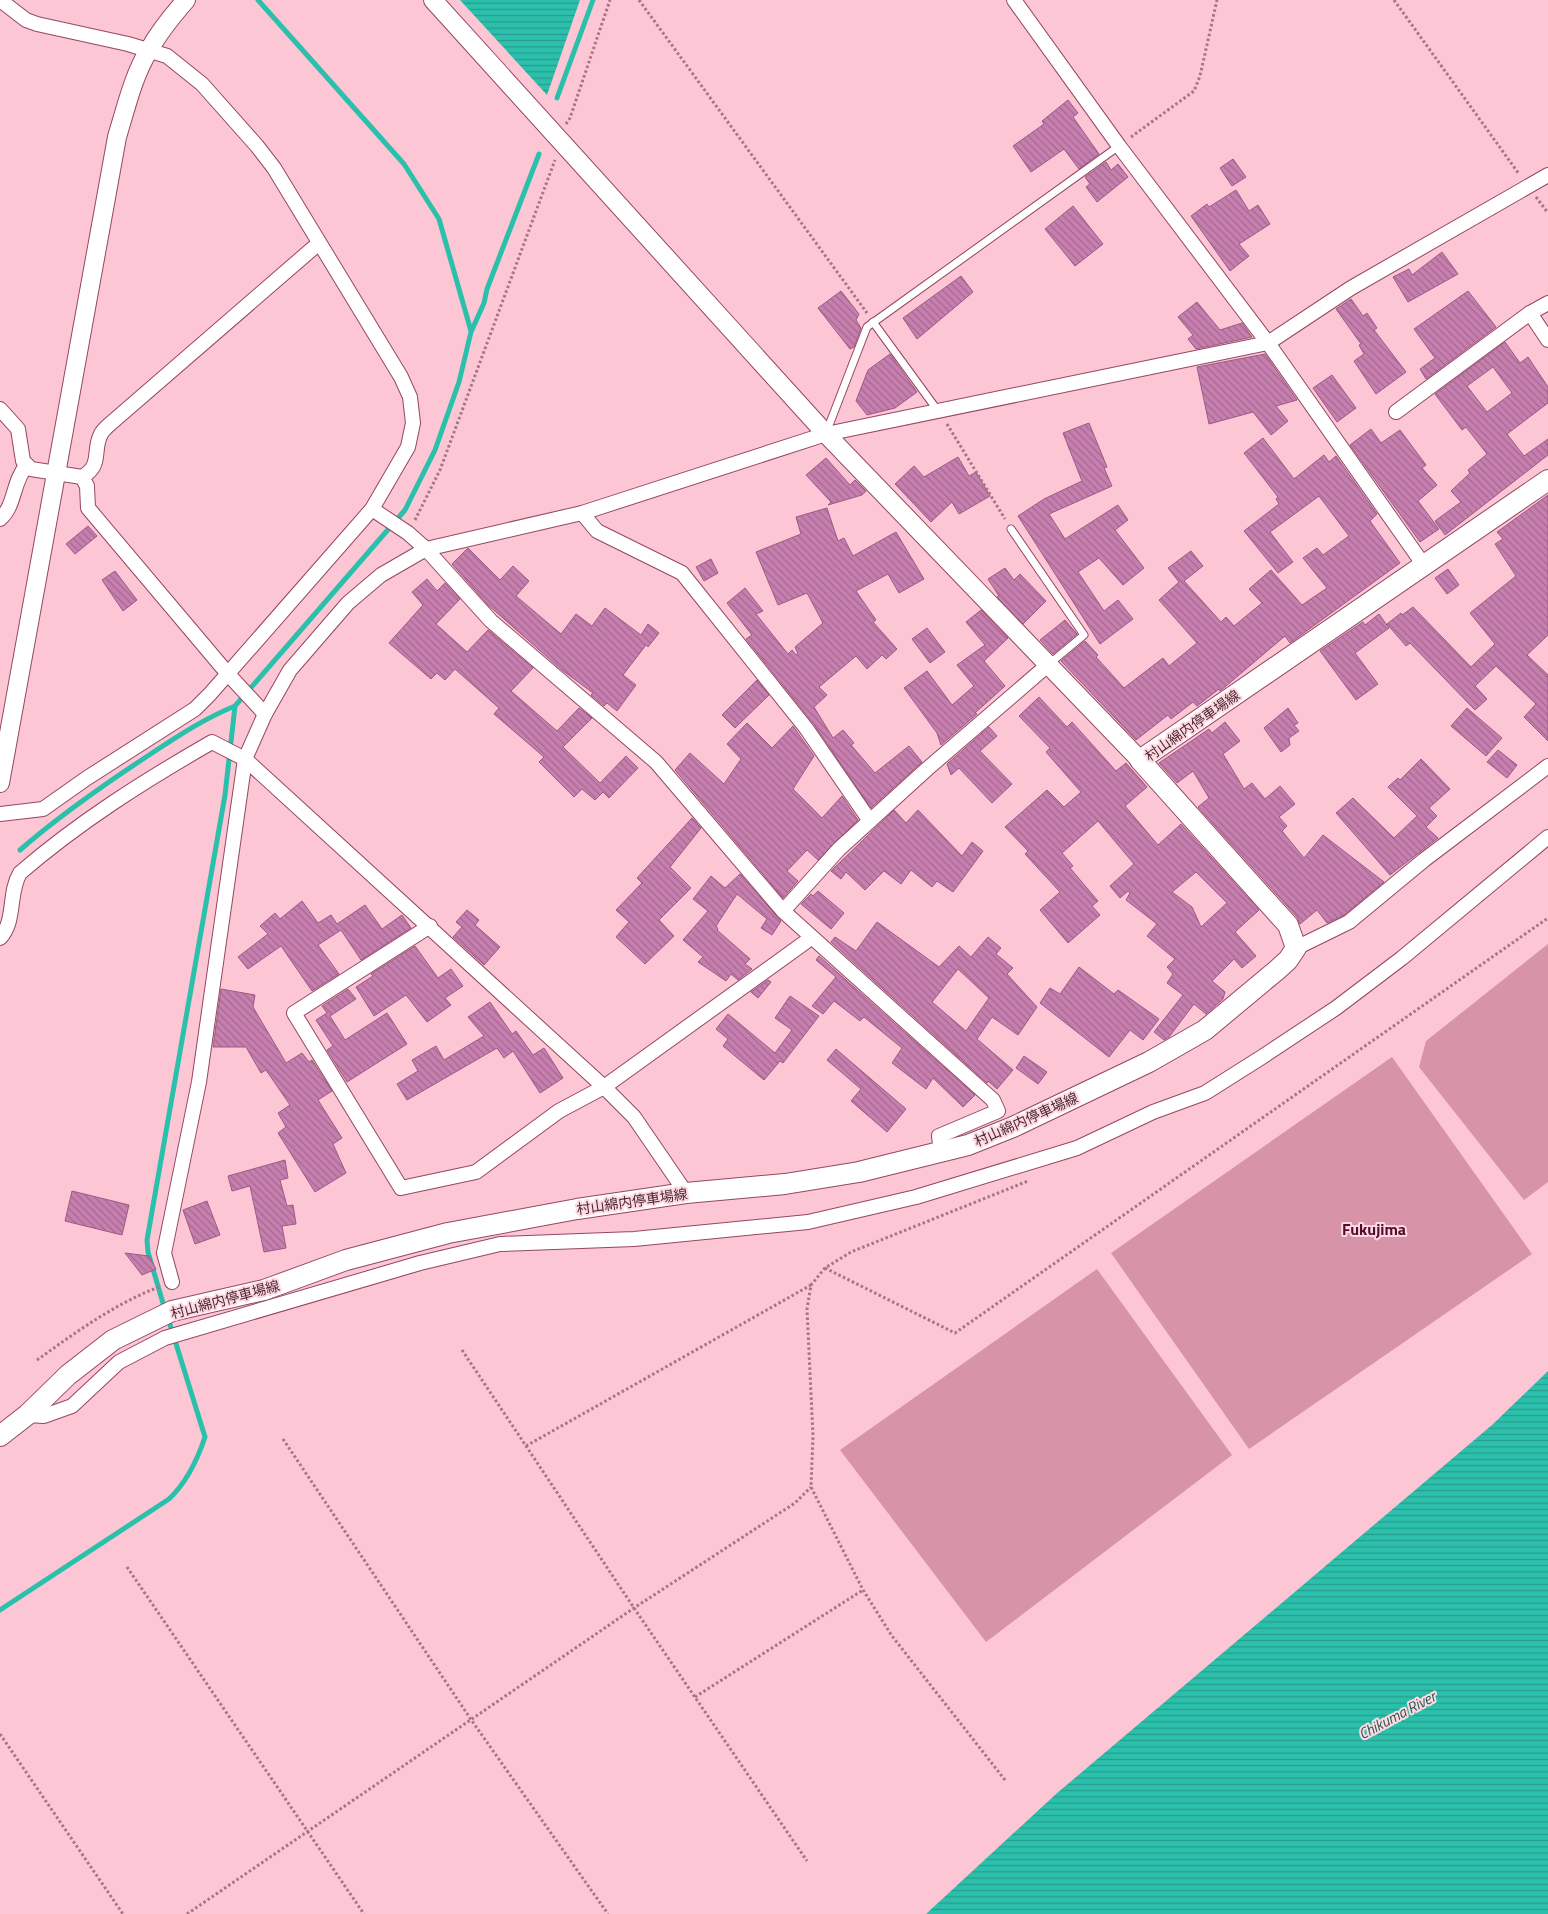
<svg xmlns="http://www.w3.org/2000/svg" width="1548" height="1914" font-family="'Titillium Web','Noto Sans JP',sans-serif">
  <defs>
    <pattern id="water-rules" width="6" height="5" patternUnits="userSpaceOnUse" patternTransform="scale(1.25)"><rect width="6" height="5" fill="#2bc0ab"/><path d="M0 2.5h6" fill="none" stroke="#279c8c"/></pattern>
    <pattern id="building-back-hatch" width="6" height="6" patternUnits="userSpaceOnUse" patternTransform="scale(1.25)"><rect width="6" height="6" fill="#c77faf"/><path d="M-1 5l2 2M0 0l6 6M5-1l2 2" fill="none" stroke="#a4688f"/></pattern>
  </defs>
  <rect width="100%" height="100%" fill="#fdc6d5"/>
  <g fill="#d794a8">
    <polygon points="1548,944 1548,1182 1524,1200 1419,1067 1426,1041"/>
    <polygon points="1392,1057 1532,1254 1249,1449 1111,1253"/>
    <polygon points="1097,1269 1232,1455 986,1642 840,1450"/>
  </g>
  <g fill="url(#water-rules)">
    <polygon points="460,0 580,0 547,95"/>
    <polygon points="1548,1371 1548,1914 926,1914 1056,1794 1492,1425"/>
  </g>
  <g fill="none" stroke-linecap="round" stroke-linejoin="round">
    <g stroke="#2bc0ab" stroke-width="5">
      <polyline points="258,0 404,164 439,219 471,331"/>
      <polyline points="557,98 593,0"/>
      <path d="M20 850C60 815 102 786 146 757 175 738 203 719 235 706L405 510 435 450 459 382 471 332 484 303 487 289 539 154"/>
      <polyline points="165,1310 148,1252 147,1240 225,795 235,706"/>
      <path d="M0 1610 169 1499C187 1482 197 1461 205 1437L168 1318"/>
    </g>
  </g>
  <g fill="url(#building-back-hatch)" stroke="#9d5987" fill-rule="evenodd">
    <polygon points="1068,100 1078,113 1073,117 1099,154 1079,169 1064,149 1031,172 1013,146 1044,124 1042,121"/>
    <polygon points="1233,159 1246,177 1232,186 1220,168"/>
    <polygon points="1106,162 1111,170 1118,164 1128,177 1097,202 1086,187 1090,184 1085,177"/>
    <polygon points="1236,190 1249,211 1258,205 1270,224 1239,244 1249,256 1230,271 1191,216 1207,204 1209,207"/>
    <polygon points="1073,206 1103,244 1075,266 1045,229"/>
    <polygon points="1442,252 1458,274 1408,302 1393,277 1409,269 1412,275"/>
    <polygon points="961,276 973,292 917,339 903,318"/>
    <polygon points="841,291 859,314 856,320 861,328 854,347 850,349 818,308"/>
    <polygon points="1468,291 1496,327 1426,379 1420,369 1435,358 1414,329"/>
    <polygon points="1351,299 1363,316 1367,313 1377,328 1374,330 1406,372 1376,394 1354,361 1364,354 1359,345 1361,344 1336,309"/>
    <polygon points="1197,302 1220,330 1242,323 1252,337 1196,349 1188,339 1193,335 1178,317"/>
    <path d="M1505 342 1520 363 1528 357 1548 387V403L1507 434 1524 456 1548 439V455L1445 535 1435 521 1461 502 1451 491 1470 473 1468 470 1487 454 1466 427 1462 430 1435 394ZM1493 367 1512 393 1487 412 1467 386Z"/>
    <polygon points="890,354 917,392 895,408 867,415 856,401 868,370"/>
    <polygon points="1265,354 1297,400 1276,406 1288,421 1271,435 1253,412 1209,424 1197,367"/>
    <polygon points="1332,375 1356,408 1337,422 1313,388"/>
    <polygon points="1089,423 1107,467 1104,468 1112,486 1049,514 1065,539 1118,505 1128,520 1115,530 1144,568 1123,585 1099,558 1078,572 1104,611 1118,600 1133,619 1100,644 1018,516 1044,499 1082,481 1063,433"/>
    <polygon points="1371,429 1381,443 1400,430 1426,465 1422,468 1437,485 1418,501 1439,529 1420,542 1350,445"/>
    <polygon points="1263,438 1294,479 1324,455 1329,462 1336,456 1377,514 1370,521 1400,563 1290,643 1285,636 1226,686 1220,691 1219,689 1197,706 1193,702 1171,719 1168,715 1136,740 1061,661 1085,641 1098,655 1096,657 1124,688 1163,658 1169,666 1197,643 1159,600 1179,582 1168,568 1191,551 1203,566 1184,581 1221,622 1226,617 1234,626 1262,603 1249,589 1271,570 1302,605 1327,588 1303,558 1317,548 1323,555 1349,536 1319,496 1270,532 1293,562 1278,573 1244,531 1279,504 1276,499 1278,497 1244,453"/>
    <polygon points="958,457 969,476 976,472 990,496 959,514 952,502 931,522 895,484 914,466 924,477"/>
    <polygon points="826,458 850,485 855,480 866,491 862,495 828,505 831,502 806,475"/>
    <polygon points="1548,495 1548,635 1527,655 1548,675 1548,741 1524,717 1536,704 1496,666 1475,686 1487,699 1475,710 1410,643 1406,646 1387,624 1401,613 1402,615 1413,607 1471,667 1495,644 1470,613 1516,576 1495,544 1503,539 1497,532"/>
    <polygon points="827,508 838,541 844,538 853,556 896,532 924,579 899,593 888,574 856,591 876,620 873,622 897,649 886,659 882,655 867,669 856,656 819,687 827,695 814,707 833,738 843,730 854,743 851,745 875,773 909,746 922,762 871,808 813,723 746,639 752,635 727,603 745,588 763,611 756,614 788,654 792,650 796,655 798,654 795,647 823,623 807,593 778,605 756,552 801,534 796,517"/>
    <polygon points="88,526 97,536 75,554 66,544"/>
    <polygon points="468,548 500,580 513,566 529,581 516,596 561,634 576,614 592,626 605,608 641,635 648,624 659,633 648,647 646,645 623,675 636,685 617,711 607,703 604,706 591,695 593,693 562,670 488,605 452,564"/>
    <polygon points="711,559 718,573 704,581 696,567"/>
    <polygon points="1005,568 1014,580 1020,574 1046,601 1023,624 997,597 999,596 988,579"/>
    <polygon points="1448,569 1459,585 1447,594 1435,578"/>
    <polygon points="115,571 137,600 123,611 102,580"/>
    <polygon points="427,579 437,591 445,583 460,599 436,624 467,652 488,630 533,668 511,691 557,731 579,708 592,718 563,747 600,783 626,756 638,768 609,798 603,792 595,800 582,789 574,797 539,762 544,757 494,714 499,708 455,669 445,680 437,673 431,679 389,643 423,605 412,592"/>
    <polygon points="981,610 1008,638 984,661 1005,686 975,713 977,714 941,745 937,733 904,688 927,671 952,705 974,686 957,665 985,645 966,622"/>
    <polygon points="1379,614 1389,628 1355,653 1378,684 1356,700 1320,651 1363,622 1365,625"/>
    <polygon points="1065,620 1077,634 1053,654 1040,640"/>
    <polygon points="927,628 945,652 930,663 912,639"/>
    <polygon points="757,680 769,695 735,728 722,715"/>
    <path d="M1039 697 1067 727 1072 722 1116 771 1126 763 1147 787 1125 806 1158 845 1181 824 1259 910 1235 932 1256 956 1242 968 1234 959 1212 981 1225 992 1223 999 1206 1014 1194 1004 1169 1037 1164 1040 1154 1032 1183 995 1167 983 1173 974 1167 967 1175 959 1147 936 1157 924 1126 900 1130 893 1128 891 1120 898 1110 886 1134 864 1098 821 1062 853 1073 866 1070 868 1098 901 1092 906 1100 915 1068 943 1040 910 1060 892 1025 854 1028 851 1005 827 1047 790 1064 807 1081 792 1046 752 1050 748 1019 716ZM1196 872 1227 903 1201 927 1192 907 1172 892Z"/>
    <polygon points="1288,708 1298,723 1294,725 1299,731 1289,738 1290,745 1281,752 1264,728"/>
    <polygon points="1467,708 1502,738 1486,756 1451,726"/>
    <polygon points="1225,722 1240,741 1223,754 1244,789 1252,783 1265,799 1280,786 1295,804 1279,817 1287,826 1282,831 1304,858 1323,835 1384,882 1344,915 1327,923 1317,910 1300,924 1297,917 1198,807 1209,798 1193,771 1177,783 1159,763 1209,729 1212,733"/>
    <polygon points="747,723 772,748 793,726 814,756 793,789 822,818 842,796 858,820 818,860 807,850 787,871 798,881 783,898 675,770 690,753 724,784 741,759 727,744"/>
    <polygon points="989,727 997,736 980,751 1012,784 992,803 959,768 951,775 947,764"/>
    <polygon points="1498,750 1517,765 1507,778 1487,762"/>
    <polygon points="1421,759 1450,789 1429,808 1437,816 1426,827 1438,838 1390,875 1336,813 1353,798 1394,838 1417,816 1388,787 1398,778 1400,780"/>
    <polygon points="894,810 906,823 918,810 962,856 972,842 983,851 953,892 937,881 932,887 911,870 901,884 884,871 865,890 846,872 841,879 831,871"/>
    <polygon points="692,818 701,828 670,867 691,888 659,920 674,936 645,964 616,937 629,922 616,910 642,883 637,878"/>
    <polygon points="740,874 781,921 772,935 761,928 767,919 737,894 716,926 718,929 717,930 750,959 745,964 752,969 738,980 731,974 726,981 698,962 703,957 683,940 708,911 693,899 711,876 725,888"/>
    <polygon points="818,891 844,913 831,929 801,904 811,894 813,896"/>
    <polygon points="302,901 318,923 331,915 337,924 365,905 382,929 402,915 411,928 361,960 341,930 318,945 339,974 312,991 281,946 248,969 238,957 268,934 260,926 275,913 280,919"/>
    <polygon points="467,910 479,920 475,925 500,947 484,965 453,937 462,927 456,922"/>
    <path d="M877 922 939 967 959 946 971 957 988 937 1001 948 996 954 1013 968 1007 974 1037 1007 1018 1035 992 1017 977 1039 1013 1070 997 1089 988 1081 987 1083 831 942 835 937 856 951ZM958 969 989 998 966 1031 932 1002Z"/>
    <polygon points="415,946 438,978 451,969 463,986 445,998 451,1005 427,1022 406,995 374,1016 356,987 373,976 371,974"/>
    <polygon points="819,956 975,1095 963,1107 933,1078 926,1089 892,1063 902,1048 864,1017 860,1021 834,1001 823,1014 812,1006 836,977 816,960"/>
    <polygon points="1079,967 1114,994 1118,990 1159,1019 1143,1040 1130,1030 1109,1057 1040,1003 1050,988 1060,994"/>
    <polygon points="768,980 771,982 758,998 751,992"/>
    <polygon points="221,989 255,995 253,1007 286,1063 302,1053 309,1062 312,1060 332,1091 318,1100 342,1138 333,1144 346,1173 315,1192 278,1133 286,1127 278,1113 290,1105 266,1070 261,1073 246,1047 213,1047"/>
    <polygon points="348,989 356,999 330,1016 345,1040 387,1013 407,1044 347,1082 327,1050 333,1046 316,1020 327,1013 322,1006"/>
    <polygon points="790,996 819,1016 783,1063 780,1061 764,1080 723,1046 728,1039 716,1029 728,1014 775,1053 792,1030 775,1018"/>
    <polygon points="490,1002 512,1034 516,1031 533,1055 544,1048 563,1078 540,1093 513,1051 504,1058 497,1048 407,1100 397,1084 418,1071 412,1060 436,1046 444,1060 484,1036 468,1017"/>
    <polygon points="836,1049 906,1109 887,1132 851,1101 861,1089 827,1060"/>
    <polygon points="1024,1056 1047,1072 1038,1084 1016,1068"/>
    <polygon points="285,1160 288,1178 280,1180 287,1206 293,1205 296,1224 282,1226 286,1248 264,1252 250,1186 232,1191 228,1176"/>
    <polygon points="72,1191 129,1205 122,1235 65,1221"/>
    <polygon points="207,1201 220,1235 195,1244 183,1210"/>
    <polygon points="125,1253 149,1256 156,1269 142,1275"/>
  </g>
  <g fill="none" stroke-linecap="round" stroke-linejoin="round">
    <defs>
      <g id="service">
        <polyline points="873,322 938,411"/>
        <polyline points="826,433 867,327 1119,146"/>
        <polyline points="1011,529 1084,635 1049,664"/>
      </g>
      <g id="minor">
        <polyline points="0,0 26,20 37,24 128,44 167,56 202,84 257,146 274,168 401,377 410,397 413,423 408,447 372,509 210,694 195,709 87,778 43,809 0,814"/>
        <polyline points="1014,0 1119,146 1268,343 1423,564"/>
        <polyline points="1548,303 1530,313 1548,340"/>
        <polyline points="0,409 18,429 23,461 31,469 82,477 87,486 88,508 228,674 265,714"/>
        <polyline points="1396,412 1530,313"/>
        <path d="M82 477C103 465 92 451 101 434 103 430 107 427 110 424L319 243"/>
        <polyline points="582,513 597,531 682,573 806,728 870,821"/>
        <path d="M0 519C16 505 12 482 27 465"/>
        <polyline points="245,759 604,1087 634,1117 686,1193"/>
        <polyline points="783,911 839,849 927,769 1049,664"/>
        <polyline points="430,926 294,1013 401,1188 476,1172 559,1111 604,1087 811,938"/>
        <path d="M0 938C16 921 8 893 20 873 79 822 144 781 212 742L245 759 265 714 290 670 348 603 381 575 426 549 408 533 372 509"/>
        <polyline points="1296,948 1349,922 1424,860 1548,766"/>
        <polyline points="941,1152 939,1136 998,1111 993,1100 783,911 656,762 491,621 426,549 582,513 826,434 1268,343 1351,288 1548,175"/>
        <polyline points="172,1282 164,1253 199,1082 245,759"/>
        <polyline points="27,1415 44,1416 72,1406 119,1362 165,1338 420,1263 500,1244 634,1239 808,1222 916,1197 1077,1148 1153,1112 1205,1093 1262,1057 1336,1008 1402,958 1548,837"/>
      </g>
      <g id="tertiary">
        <polyline points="433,0 826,434 1140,760"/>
        <path d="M0 783 117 137C126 108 133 76 149 50 159 32 172 16 186 0"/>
      </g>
      <polyline id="secondary" points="0,1436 27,1415 68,1375 113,1340 172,1311 264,1290 346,1260 448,1233 577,1209 686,1193 785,1184 859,1172 968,1145 1013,1127 1149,1062 1205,1030 1277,970 1288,960 1296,948 1288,925 1140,760 1548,480"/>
    </defs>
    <use href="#service" stroke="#944761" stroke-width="9"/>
    <use href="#minor" stroke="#944761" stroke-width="16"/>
    <use href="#tertiary" stroke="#944761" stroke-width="20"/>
    <use href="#secondary" stroke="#944761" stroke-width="22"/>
    <g stroke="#a27682" stroke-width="3" stroke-dasharray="2.5 2.5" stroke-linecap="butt">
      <polyline points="639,0 867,313"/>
      <polyline points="1394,0 1519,174"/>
      <polyline points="566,124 570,118 610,0"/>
      <polyline points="1131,137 1194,91 1200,76 1217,0"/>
      <polyline points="1536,197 1548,213"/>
      <polyline points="947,424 1005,519"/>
      <polyline points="415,520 440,470 555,160"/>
      <polyline points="825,1268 955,1333 1548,918"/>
      <polyline points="462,1350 634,1608 807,1861"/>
      <path d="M37 1360C75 1333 114 1304 159 1287"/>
      <polyline points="283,1439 472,1721 608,1914"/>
      <polyline points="526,1446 811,1285"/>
      <polyline points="127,1567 364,1914"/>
      <polyline points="695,1697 863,1590"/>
      <polyline points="0,1734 123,1914"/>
      <polyline points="1005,1780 892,1636 863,1590 811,1487 813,1436 807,1309 811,1285 825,1268 851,1252 1028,1181"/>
      <polyline points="187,1914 634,1608 795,1503 811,1487"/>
    </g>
    <use href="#service" stroke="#fff" stroke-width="7"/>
    <use href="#minor" stroke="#fff" stroke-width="14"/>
    <use href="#tertiary" stroke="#fff" stroke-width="18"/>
    <use href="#secondary" stroke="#fff" stroke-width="20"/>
  </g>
  <g text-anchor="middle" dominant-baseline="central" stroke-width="4" stroke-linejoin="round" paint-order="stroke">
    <g font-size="14" fill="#492731" stroke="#fed9e3">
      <text transform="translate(1192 725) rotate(-35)">村山綿内停車場線</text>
      <text transform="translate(1026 1119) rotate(-24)">村山綿内停車場線</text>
      <text transform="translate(632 1201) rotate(-8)">村山綿内停車場線</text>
      <text transform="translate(225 1299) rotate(-15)">村山綿内停車場線</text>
    </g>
    <g font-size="15" font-style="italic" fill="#215a50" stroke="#fed9e3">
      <text transform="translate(1397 1715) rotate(-28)">Chikuma River</text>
    </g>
    <g font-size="16" font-weight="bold" fill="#550b2b" stroke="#fed9e3">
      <text x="1374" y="1229">Fukujima</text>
    </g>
  </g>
</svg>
